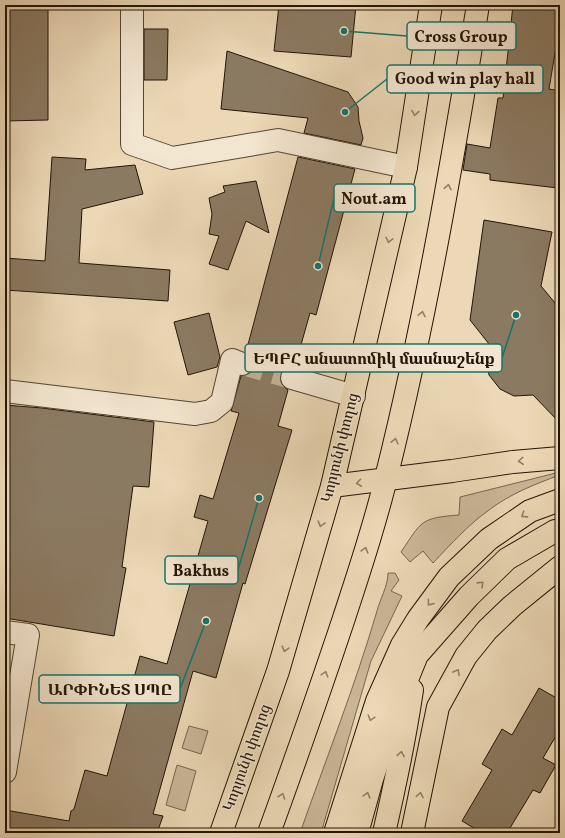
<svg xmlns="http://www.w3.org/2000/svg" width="565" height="838" font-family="Vollkorn,'Noto Serif Armenian',serif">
  <rect width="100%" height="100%" fill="#ecd8b6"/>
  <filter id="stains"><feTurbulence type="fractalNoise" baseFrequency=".005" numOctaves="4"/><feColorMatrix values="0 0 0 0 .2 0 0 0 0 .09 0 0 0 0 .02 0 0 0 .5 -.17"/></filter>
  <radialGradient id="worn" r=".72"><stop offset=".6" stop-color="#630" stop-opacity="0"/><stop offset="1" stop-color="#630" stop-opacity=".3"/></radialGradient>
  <g fill="#cab798" stroke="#76664f">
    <path d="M560 472V475C535 484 510 494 489 510 468 525 451 544 433 563L423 551 410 562 401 552C422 521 420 518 459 515L460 497Z"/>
    <path d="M388 573H395L399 580 391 591 402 596 371 661 321 833H300C326 759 355 686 377 611 380 599 388 586 388 573Z"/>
    <polygon points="189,726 208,731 201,754 182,748"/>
    <polygon points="177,765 196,771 185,811 166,805"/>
  </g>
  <g fill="#8b7a62" stroke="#221506">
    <polygon points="5,5 48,5 48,120 5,121"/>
    <polygon points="279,5 356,5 351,57 274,51"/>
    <polygon points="513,5 560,5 560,23 549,89 560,91 560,176 558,188 490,180 490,174 463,170 467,144 490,148 498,98 503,98"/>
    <polygon points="144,29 168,29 167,80 144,80"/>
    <polygon points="227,51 348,92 358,107 359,121 363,138 361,145 304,133 308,118 221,109"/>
    <polygon points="52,157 86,159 85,170 135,165 143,194 82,209 79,263 170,270 168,301 5,290 5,258 45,261"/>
    <polygon points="298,157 355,169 316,315 310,313 295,366 289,366 284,369 280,375 280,381 283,386 288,390 278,426 292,430 245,584 243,583 216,678 193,671 153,814 163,816 157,833 5,833 5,810 69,821 71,811 74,809 85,770 107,776 140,656 167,664 208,521 194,517 200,495 213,499 239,413 231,411 241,376 249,374 254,368 254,362 252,357 246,352"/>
    <polygon points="256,181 269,233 246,221 228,270 209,264 219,236 209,234 212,214 209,198 225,192 223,186"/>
    <polygon points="484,220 552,232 541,286 560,309 560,423 533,395 514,396 500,389 489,375 487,362 493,349 470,320"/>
    <polygon points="209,313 220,357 217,367 188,375 174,322"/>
    <polygon points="5,405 42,408 154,422 149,487 133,486 122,567 126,568 114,636 5,618"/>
    <polygon points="539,688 560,700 560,729 543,758 556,765 540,793 533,790 507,833 482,833 462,821 492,770 482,764 502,729 512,735"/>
  </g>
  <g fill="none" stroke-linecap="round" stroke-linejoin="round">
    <polyline stroke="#c4b193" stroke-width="22" stroke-dasharray="22 11" stroke-linecap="butt" points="242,364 292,378"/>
    <defs>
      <g id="minor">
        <polyline points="132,5 132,144 172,158 278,140 406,167"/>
        <polyline points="292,378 354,396"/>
        <polyline points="5,391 195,414 211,411 222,402 232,360 242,364"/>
        <polyline points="5,632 28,635 5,772"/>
      </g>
      <g id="major">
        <polyline points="332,486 452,471 513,462 560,458"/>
        <polyline points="221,833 278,671 332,486 406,167 431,5"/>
        <path d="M269 833C295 761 320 690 344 618 359 572 375 525 386 478 425 322 452 163 478 5"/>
        <polyline points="335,833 377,701 402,645 418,619 449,577 489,539 530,511 560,500"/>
        <polyline points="357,833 372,779 395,709 417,655 469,596 507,559 555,531 560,530"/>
        <path d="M384 833C395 785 405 738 412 690"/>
        <polyline points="412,833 438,707 466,656 487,630 512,606 560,567"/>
      </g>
    </defs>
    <use href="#minor" stroke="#544632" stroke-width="24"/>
    <use href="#major" stroke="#221506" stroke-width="24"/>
    <use href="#minor" stroke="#f3e6d0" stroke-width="22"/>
    <use href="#major" stroke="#ecd8b6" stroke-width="22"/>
  </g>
  <defs><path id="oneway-chevron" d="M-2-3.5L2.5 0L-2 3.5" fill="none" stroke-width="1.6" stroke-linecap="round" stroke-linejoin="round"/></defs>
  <g stroke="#918067">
    <use href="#oneway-chevron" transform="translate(415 113) rotate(99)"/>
    <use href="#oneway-chevron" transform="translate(448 187) rotate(-79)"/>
    <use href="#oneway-chevron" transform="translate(389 240) rotate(103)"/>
    <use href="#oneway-chevron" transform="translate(422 314) rotate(-78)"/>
    <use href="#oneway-chevron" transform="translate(395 441) rotate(-77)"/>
    <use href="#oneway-chevron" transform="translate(521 461) rotate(175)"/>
    <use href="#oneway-chevron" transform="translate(359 483) rotate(173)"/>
    <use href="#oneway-chevron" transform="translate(524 515) rotate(147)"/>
    <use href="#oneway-chevron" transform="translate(321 524) rotate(106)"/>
    <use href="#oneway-chevron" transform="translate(365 550) rotate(-74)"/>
    <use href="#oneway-chevron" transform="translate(481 584) rotate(-44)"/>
    <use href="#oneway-chevron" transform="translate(430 603) rotate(127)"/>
    <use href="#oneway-chevron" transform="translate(285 649) rotate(106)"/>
    <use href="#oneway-chevron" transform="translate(457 672) rotate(-61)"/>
    <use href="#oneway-chevron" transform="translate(325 674) rotate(-72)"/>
    <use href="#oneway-chevron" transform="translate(371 718) rotate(107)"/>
    <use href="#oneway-chevron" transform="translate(401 754) rotate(-79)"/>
    <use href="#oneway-chevron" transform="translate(367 795) rotate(-74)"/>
    <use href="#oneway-chevron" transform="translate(420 795) rotate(-79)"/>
    <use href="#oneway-chevron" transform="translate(282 796) rotate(-71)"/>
  </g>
  <g text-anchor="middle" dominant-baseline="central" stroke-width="3" stroke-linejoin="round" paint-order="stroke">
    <g font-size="15" fill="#221506" stroke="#f3e6d0">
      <text transform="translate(341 448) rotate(-76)">Կորյունի փողոց</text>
      <text transform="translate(248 758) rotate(-70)">Կորյունի փողոց</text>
    </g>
  </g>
  <path fill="none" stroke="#0f766e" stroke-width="1.5" d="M344 31L407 36M345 112L387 79M318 266L334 198M516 315L502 358M259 498L238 570M206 621L180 689"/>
  <g fill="#0f766e" stroke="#f3e6d0" stroke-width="1.5">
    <circle cx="344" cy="31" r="4"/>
    <circle cx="345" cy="112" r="4"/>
    <circle cx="318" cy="266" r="4"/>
    <circle cx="516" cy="315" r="4"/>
    <circle cx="259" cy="498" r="4"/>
    <circle cx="206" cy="621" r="4"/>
  </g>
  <g fill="#f3e6d0" stroke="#0f766e" stroke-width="1.5">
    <rect x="407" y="22" width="109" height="28" rx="4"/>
    <rect x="387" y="65" width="156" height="28" rx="4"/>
    <rect x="334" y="184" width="81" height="28" rx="4"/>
    <rect x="245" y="344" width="257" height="28" rx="4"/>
    <rect x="165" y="556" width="73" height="28" rx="4"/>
    <rect x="39" y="675" width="141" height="28" rx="4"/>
  </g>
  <g font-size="16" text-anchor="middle" font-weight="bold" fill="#221506">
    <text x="461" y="42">Cross Group</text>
    <text x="465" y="84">Good win play hall</text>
    <text x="374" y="204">Nout.am</text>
    <text x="374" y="364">ԵՊԲՀ անատոմիկ մասնաշենք</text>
    <text x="201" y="576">Bakhus</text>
    <text x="110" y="695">ԱՐՓԻՆԵՏ ՍՊԸ</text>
  </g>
  <rect width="565" height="838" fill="none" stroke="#ecd8b6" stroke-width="20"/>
  <rect x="6" y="6" width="553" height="826" fill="none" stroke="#221506" stroke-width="2"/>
  <rect x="10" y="10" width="545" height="818" fill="none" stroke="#221506"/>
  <rect width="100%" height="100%" filter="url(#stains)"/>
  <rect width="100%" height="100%" fill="url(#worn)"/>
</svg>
